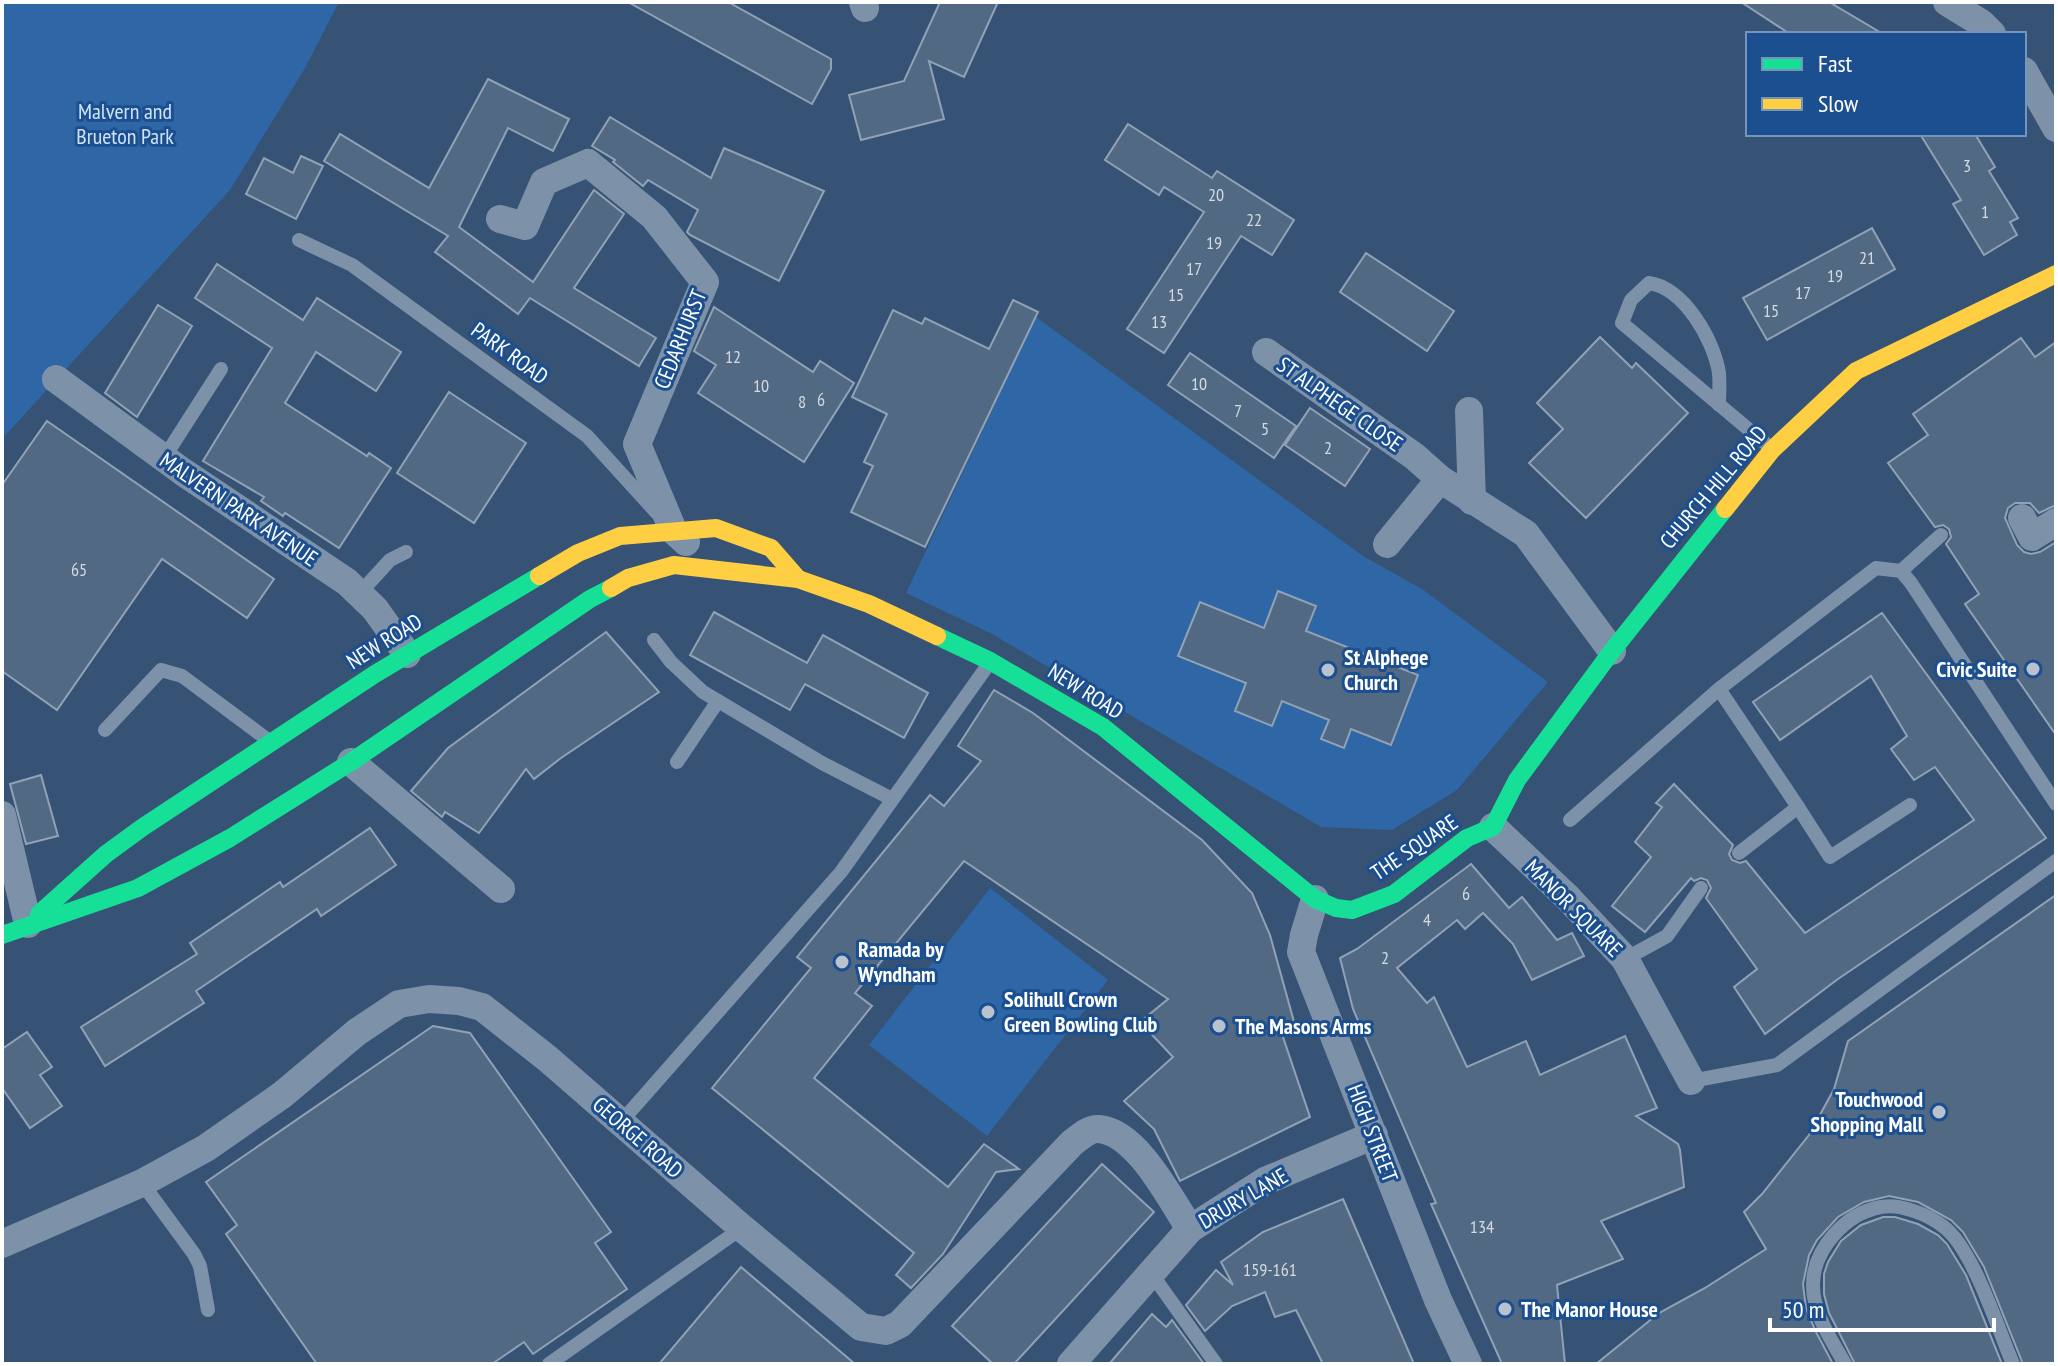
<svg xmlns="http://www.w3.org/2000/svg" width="2058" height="1366" font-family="'PT Sans Narrow',sans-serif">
  <rect width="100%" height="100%" fill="#365274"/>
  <g fill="#2f66a5">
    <polygon points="2,2 339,2 304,70 230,190 2,439"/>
    <polygon points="1036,317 1363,556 1422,589 1548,682 1457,790 1392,830 1321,827 992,634 906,593"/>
    <polygon points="990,888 1108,980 987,1136 869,1045"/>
  </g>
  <g fill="#526984" stroke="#92a2b6" stroke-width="2">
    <polygon points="628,2 728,2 831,59 831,69 812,104"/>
    <polygon points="940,2 998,2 964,77 929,61 944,119 861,140 849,95 904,81"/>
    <polygon points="1741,2 1829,2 1883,34 1790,34"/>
    <polygon points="488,79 569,119 553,151 508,128 459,227 533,282 594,190 624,214 574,288 656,338 639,366 530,298 518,314 435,252 448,236 324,161 340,134 429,188"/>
    <polygon points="610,117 711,178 724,148 824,191 779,281 690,235 687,232 698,210 648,180 643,186 613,162 615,160 592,146"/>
    <polygon points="1128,124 1212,178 1217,171 1294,220 1272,255 1241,236 1164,353 1127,329 1204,212 1164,187 1159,195 1105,160"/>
    <polygon points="1920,134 1975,134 1995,167 1989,171 2018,218 2010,222 2017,235 1984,255 1953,204 1961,200"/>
    <polygon points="301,156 323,166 296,219 246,194 264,158 293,173"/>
    <polygon points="1872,228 1895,269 1767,340 1743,298"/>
    <polygon points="1366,253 1454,311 1427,351 1340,292"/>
    <polygon points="217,264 303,320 317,298 401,352 376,391 316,352 285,403 367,456 369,453 391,468 339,548 285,513 283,516 261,501 264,497 203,461 272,348 195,298"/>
    <polygon points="1013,300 1038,312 925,547 851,512 873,466 864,462 887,414 852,397 893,310 922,324 925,318 989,349"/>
    <polygon points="158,305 192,326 137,417 105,393"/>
    <polygon points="714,307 813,372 820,361 854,383 804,462 698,393 716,365 694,351"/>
    <polygon points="1600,337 1632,368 1636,363 1688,413 1586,518 1529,463 1563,429 1537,403"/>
    <polygon points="2021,338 2035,357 2056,342 2056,505 2039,513 2030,503 2015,503 2008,508 2005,518 2017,545 2024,552 2031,554 2040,552 2056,542 2056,735 1965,604 1979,594 1946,544 1951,537 1949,529 1943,525 1935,527 1888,463 1928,435 1913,414"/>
    <polygon points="1190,353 1296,426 1274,458 1168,385"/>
    <polygon points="449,392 526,443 474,523 397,473"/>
    <polygon points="1310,408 1370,449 1345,486 1285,445"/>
    <polygon points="47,421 274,579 247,618 162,559 57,710 2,671 2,485"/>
    <polygon points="1278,591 1316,606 1306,631 1418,675 1391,745 1351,729 1344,748 1321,739 1329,720 1282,701 1272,726 1235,711 1246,683 1178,656 1200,602 1264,628"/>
    <polygon points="714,612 807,663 823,635 928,693 904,738 805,684 790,710 690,655"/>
    <polygon points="1882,613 2046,838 1838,979 1765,1034 1734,987 1757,969 1706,898 1711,888 1707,880 1701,878 1694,881 1691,878 1645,932 1612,906 1651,857 1635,842 1662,807 1656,803 1674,784 1733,845 1729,854 1732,860 1740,863 1746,861 1805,933 1974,820 1935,767 1914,780 1891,749 1907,736 1871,676 1780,740 1753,702"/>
    <polygon points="606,632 659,692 561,758 534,779 526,769 479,833 445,812 442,817 411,791 448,748"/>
    <polygon points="994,690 1033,713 1202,840 1252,893 1270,935 1296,1029 1282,1034 1310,1117 1180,1181 1154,1129 1124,1101 1173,1057 1140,1022 1168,999 964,861 855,993 872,1006 814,1078 948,1187 984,1144 1019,1169 996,1172 943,1254 911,1288 896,1275 914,1253 712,1088 811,968 797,957 930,795 944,806 981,761 958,746"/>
    <polygon points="41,775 58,836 26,844 10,784"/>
    <polygon points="370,828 396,865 321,916 317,909 196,991 204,1003 105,1066 81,1027 197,954 190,943 280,882 283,887"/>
    <polygon points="1471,864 1509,908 1522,897 1557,940 1572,933 1584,956 1532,980 1513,944 1483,913 1465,929 1457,920 1397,968 1427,1003 1434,997 1467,1067 1526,1041 1540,1075 1625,1036 1657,1108 1636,1116 1678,1144 1680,1150 1684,1187 1601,1221 1623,1259 1557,1285 1565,1364 1502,1364 1431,1204 1436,1203 1353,1009 1340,958 1357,949"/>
    <polygon points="2056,895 2056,1364 2023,1364 1984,1267 1963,1232 1951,1220 1918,1202 1889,1196 1864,1202 1838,1217 1817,1240 1809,1255 1803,1284 1806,1308 1815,1330 1833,1364 1596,1364 1659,1313 1705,1288 1766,1249 1744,1212 1762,1194 1809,1135 1834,1089 1848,1041"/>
    <polygon points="433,1026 470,1033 611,1232 595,1243 627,1289 533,1354 524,1342 492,1364 317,1364 226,1234 237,1225 206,1182"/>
    <polygon points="27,1032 52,1067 40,1075 62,1106 30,1128 2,1088 2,1049"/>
    <polygon points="1102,1164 1154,1212 1014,1364 993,1364 952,1326"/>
    <polygon points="1343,1199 1414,1364 1323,1364 1296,1310 1275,1317 1265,1292 1232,1306 1205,1331 1186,1305 1216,1270 1233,1285 1221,1262 1263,1232"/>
    <polygon points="1883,1217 1895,1217 1918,1224 1938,1235 1947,1244 1966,1275 2002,1364 1855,1364 1829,1313 1824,1294 1824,1274 1828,1262 1841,1241 1861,1225"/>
    <polygon points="741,1267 855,1364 659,1364"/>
    <polygon points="1152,1314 1166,1327 1172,1320 1204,1364 1109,1364"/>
  </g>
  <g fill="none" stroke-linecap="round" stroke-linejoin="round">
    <g stroke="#7d92a8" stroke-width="14">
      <polyline points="299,240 352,265 587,436 656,512"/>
      <path d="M1719 405C1719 395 1720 383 1719 373 1714 340 1684 288 1649 283L1631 300 1622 323 1772 449"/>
      <polyline points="164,458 221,369"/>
      <polyline points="1901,571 1941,535"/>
      <polyline points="359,594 390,560 406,552"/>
      <polyline points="654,640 671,662 703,692 822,763 892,799"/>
      <polyline points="105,730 161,670 182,676 268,740"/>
      <polyline points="677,762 718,701"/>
      <polyline points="1798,807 1830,857 1910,805"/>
      <polyline points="1570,820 1719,689"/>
      <polyline points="1739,853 1798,807 1719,689 1876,568 1901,571 1911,583 2056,804"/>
      <polyline points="1625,959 1667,936 1701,888"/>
      <polyline points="1691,1081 1777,1065 2056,861"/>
      <polyline points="621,1122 841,872 988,665"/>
      <polyline points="142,1183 194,1254 200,1266 208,1310"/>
      <polyline points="1151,1273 1216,1364"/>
      <polyline points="549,1364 742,1228"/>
      <path d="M1845 1364C1831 1339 1813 1314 1813 1285 1813 1249 1846 1213 1881 1207 1900 1203 1929 1215 1944 1227 1973 1249 1998 1329 2013 1364"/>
    </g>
    <g stroke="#7d92a8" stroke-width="28">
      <polyline points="863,2 865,8"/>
      <polyline points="1947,2 1981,23 1992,34"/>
      <polyline points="2024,71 2056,128"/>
      <polyline points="500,219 525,226 544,182 588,163 654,217 705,282 637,444 673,530 686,542"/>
      <polyline points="1266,352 1414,456 1440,479 1526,534 1612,651"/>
      <polyline points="56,379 183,472 347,582 375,609 407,654"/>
      <polyline points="1469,411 1472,501"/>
      <polyline points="2022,518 2032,537 2056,522"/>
      <polyline points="1387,544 1440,479"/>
      <polyline points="351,762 501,889"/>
      <polyline points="2,815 28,924"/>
      <polyline points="1493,827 1568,898 1625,959 1691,1081"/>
      <polyline points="1315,899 1304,935 1301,952 1438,1300 1468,1364"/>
      <path d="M2 1244 142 1183 206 1148 282 1095 357 1032 399 1004 429 999 459 1001 482 1007 548 1059 742 1228 861 1327 886 1331 900 1324 1072 1143C1080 1137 1089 1128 1099 1129 1137 1132 1171 1200 1190 1229"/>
      <polyline points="1071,1364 1190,1229 1265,1181 1374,1135"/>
    </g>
    <g stroke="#16e098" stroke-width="18">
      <polyline points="937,636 990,661 1103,727 1315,899 1336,908 1352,910 1394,894 1467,838 1493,827 1517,780 1612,651 1725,509"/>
      <polyline points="39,914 106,854 143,827 375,674 539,576"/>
      <polyline points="2,935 138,888 230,838 351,762 590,599 611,588"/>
    </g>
    <g stroke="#ffcf43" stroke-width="18">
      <polyline points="1725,509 1772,450 1856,371 2056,274"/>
      <polyline points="539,576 578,553 620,536 716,528 771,548 798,579"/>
      <polyline points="611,588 628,578 674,565 798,579 869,604 937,636"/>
    </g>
  </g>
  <g fill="#b9c2ce" stroke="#1b4f8f" stroke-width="3">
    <circle cx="2033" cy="669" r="8"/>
    <circle cx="1328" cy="670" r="8"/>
    <circle cx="842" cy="962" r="8"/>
    <circle cx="988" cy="1012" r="8"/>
    <circle cx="1219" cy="1026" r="8"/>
    <circle cx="1939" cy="1112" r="8"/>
    <circle cx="1505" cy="1309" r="8"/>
  </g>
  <g text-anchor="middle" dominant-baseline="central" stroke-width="6" stroke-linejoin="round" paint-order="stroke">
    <g font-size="18" fill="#d4dae0">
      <text x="1967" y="165">3</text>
      <text x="1216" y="194">20</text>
      <text x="1985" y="211">1</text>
      <text x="1254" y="219">22</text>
      <text x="1214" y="242">19</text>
      <text x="1867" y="257">21</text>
      <text x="1194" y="268">17</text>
      <text x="1835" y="275">19</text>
      <text x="1803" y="292">17</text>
      <text x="1176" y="294">15</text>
      <text x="1771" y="310">15</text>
      <text x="1159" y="321">13</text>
      <text x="733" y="356">12</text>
      <text x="1199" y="383">10</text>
      <text x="761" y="385">10</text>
      <text x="821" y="399">6</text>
      <text x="802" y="401">8</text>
      <text x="1238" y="410">7</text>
      <text x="1265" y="428">5</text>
      <text x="1328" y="447">2</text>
      <text x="79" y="569">65</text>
      <text x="1466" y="893">6</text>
      <text x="1427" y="919">4</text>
      <text x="1385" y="957">2</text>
      <text x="1482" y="1226">134</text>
      <text x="1270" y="1269">159-161</text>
    </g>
    <g font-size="22" fill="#cfe3fa" stroke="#1b4f8f">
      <text x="125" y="111">Malvern and<tspan x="125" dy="25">Brueton Park</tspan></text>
    </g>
    <g font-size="22" fill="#fff" stroke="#1b4f8f">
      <text transform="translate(680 339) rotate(-68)">CEDARHURST</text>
      <text transform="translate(510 353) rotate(36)">PARK ROAD</text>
      <text transform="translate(1340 404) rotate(35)">ST ALPHEGE CLOSE</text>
      <text transform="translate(1713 487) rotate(-50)">CHURCH HILL ROAD</text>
      <text transform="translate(239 509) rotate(34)">MALVERN PARK AVENUE</text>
      <text transform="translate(384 641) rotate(-32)">NEW ROAD</text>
      <text transform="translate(1086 691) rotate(32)">NEW ROAD</text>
      <text transform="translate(1414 847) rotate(-34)">THE SQUARE</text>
      <text transform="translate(1574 908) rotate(45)">MANOR SQUARE</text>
      <text transform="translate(1373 1133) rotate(69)">HIGH STREET</text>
      <text transform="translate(638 1137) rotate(41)">GEORGE ROAD</text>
      <text transform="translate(1243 1198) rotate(-30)">DRURY LANE</text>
    </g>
    <g font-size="22" font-weight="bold" fill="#fff" stroke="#1b4f8f" text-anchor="start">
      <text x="1344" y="657">St Alphege<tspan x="1344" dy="25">Church</tspan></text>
      <text x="2017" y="669" text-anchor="end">Civic Suite</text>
      <text x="858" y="949">Ramada by<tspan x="858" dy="25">Wyndham</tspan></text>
      <text x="1004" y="999">Solihull Crown<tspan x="1004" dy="25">Green Bowling Club</tspan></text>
      <text x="1235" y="1026">The Masons Arms</text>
      <text x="1923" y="1099" text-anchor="end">Touchwood<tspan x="1923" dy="25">Shopping Mall</tspan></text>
      <text x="1521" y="1309">The Manor House</text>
    </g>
  </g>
  <rect width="2058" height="1366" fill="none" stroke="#ffffff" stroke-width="8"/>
  <rect x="1746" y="32" width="280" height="104" fill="#1b4f8f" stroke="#7695bc" stroke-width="2"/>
  <rect x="1762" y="58" width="40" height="12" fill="#16e098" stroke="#7695bc" stroke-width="2"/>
  <text x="1818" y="72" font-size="24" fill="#ffffff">Fast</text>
  <rect x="1762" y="98" width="40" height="12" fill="#ffcf43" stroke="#7695bc" stroke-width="2"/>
  <text x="1818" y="112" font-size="24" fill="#ffffff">Slow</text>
  <path d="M1770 1318v12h224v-12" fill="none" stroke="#ffffff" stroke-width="4"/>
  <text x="1782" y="1318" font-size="24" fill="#ffffff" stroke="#1b4f8f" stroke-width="6" paint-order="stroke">50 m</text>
</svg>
